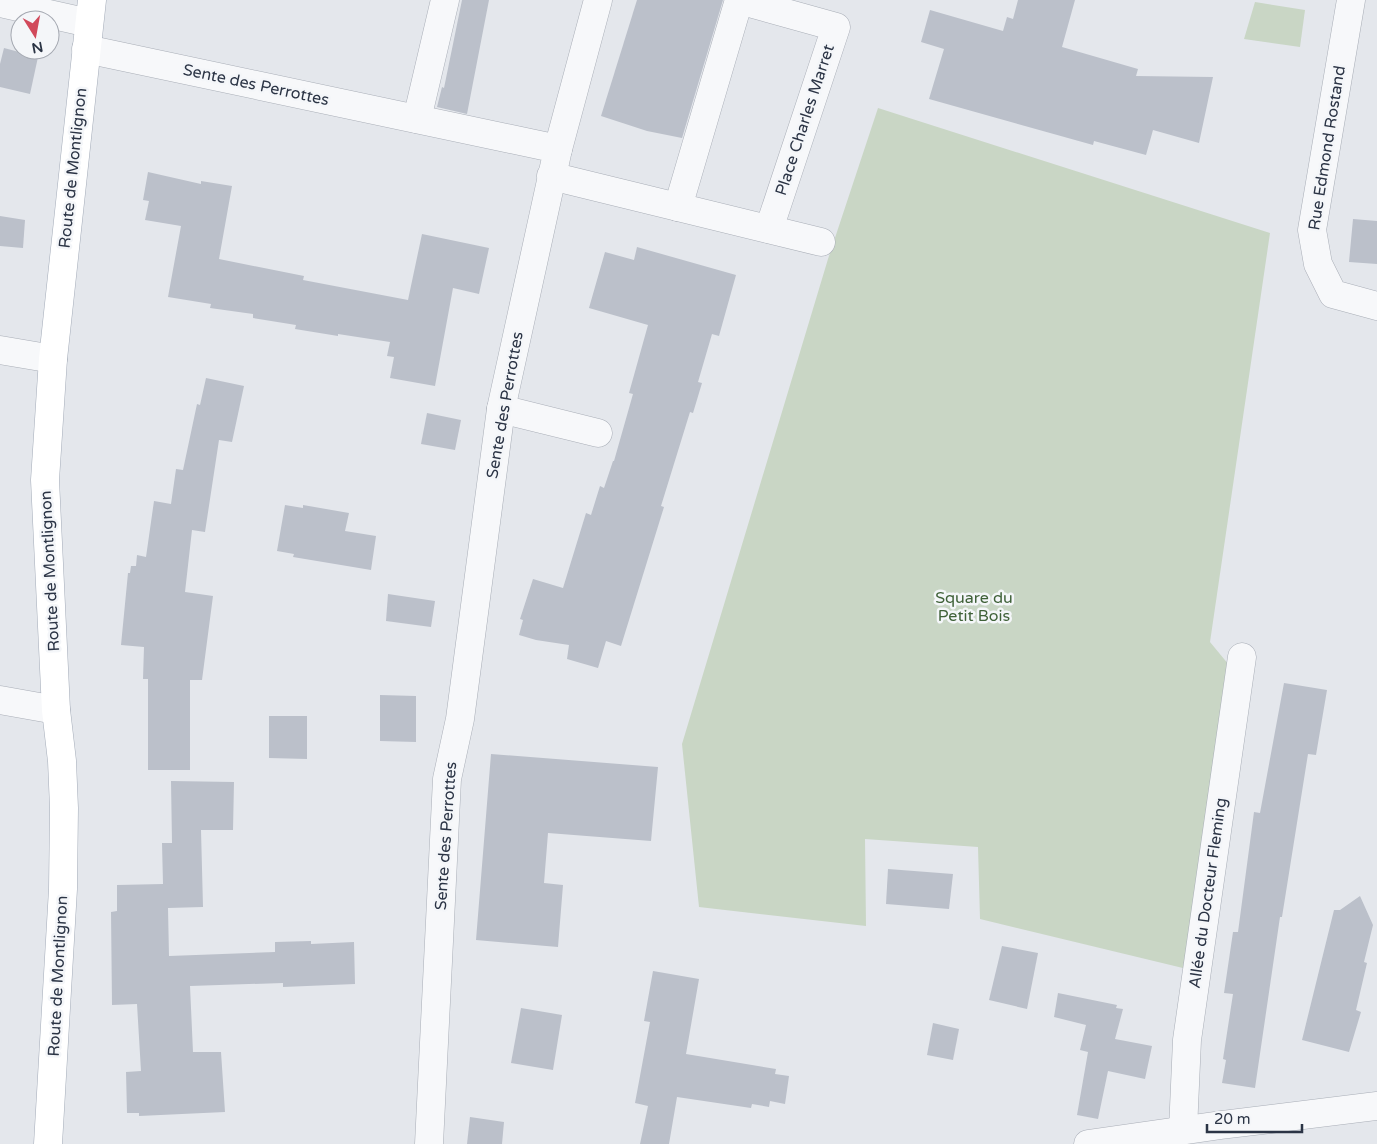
<svg xmlns="http://www.w3.org/2000/svg" width="1377" height="1144" font-family="'Varela Round',sans-serif">
  <rect width="100%" height="100%" fill="#e4e7ec"/>
  <g fill="#c9d6c5">
    <polygon points="1255,2 1305,10 1300,47 1244,39"/>
    <polygon points="878,108 1270,233 1210,642 1229,665 1187,969 980,919 978,847 865,839 866,926 699,907 682,744 828,259"/>
  </g>
  <g fill="#bbc0ca">
    <polygon points="462,0 489,0 467,114 437,107 442,87 444,88"/>
    <polygon points="637,0 723,0 682,138 647,131 601,116"/>
    <polygon points="1018,0 1075,0 1062,47 1138,69 1136,76 1213,77 1199,143 1153,130 1146,155 1094,141 1093,145 929,99 944,49 921,42 930,10 1003,31 1007,17 1013,19"/>
    <polygon points="4,48 38,57 30,94 0,87 0,64"/>
    <polygon points="148,172 201,184 201,181 232,186 219,259 304,276 303,280 408,300 422,234 489,248 479,294 453,288 435,386 390,378 394,357 387,356 390,342 338,334 338,336 295,329 296,325 253,318 253,314 210,308 211,304 168,297 181,226 145,220 149,201 143,200"/>
    <polygon points="0,216 25,220 23,248 0,246"/>
    <polygon points="1353,219 1377,221 1377,264 1349,262"/>
    <polygon points="637,247 736,275 719,336 712,334 698,382 702,383 693,413 690,412 661,506 664,507 621,646 606,641 598,668 567,659 569,645 536,640 519,635 523,620 520,619 533,579 563,588 586,513 591,515 600,486 604,488 613,461 614,461 633,394 629,393 648,325 589,308 605,252 634,260"/>
    <polygon points="206,378 244,386 232,442 219,440 205,532 192,530 185,592 213,596 202,680 190,680 190,770 148,770 148,679 143,679 144,647 121,645 128,573 130,573 131,566 136,566 137,555 146,557 154,501 171,504 176,469 183,470 197,404 200,405"/>
    <polygon points="427,413 461,420 455,450 421,444"/>
    <polygon points="285,505 303,508 303,505 349,513 345,531 376,536 371,570 293,557 294,554 277,551"/>
    <polygon points="388,594 435,601 431,627 386,621"/>
    <polygon points="1284,683 1327,690 1316,755 1308,754 1282,917 1280,917 1255,1088 1222,1083 1226,1060 1223,1059 1233,994 1224,993 1233,932 1238,932 1254,812 1260,813"/>
    <polygon points="380,695 416,696 416,742 380,741"/>
    <polygon points="269,716 307,716 307,759 269,758"/>
    <polygon points="491,754 658,767 651,841 548,833 544,883 563,885 558,947 476,940"/>
    <polygon points="171,781 234,782 233,830 201,830 203,907 168,908 169,956 275,952 275,942 311,941 311,944 354,942 355,984 283,987 283,983 190,986 193,1052 221,1052 225,1112 139,1116 139,1113 127,1113 126,1072 141,1071 137,1004 112,1005 111,912 117,911 117,885 163,884 162,843 172,843"/>
    <polygon points="888,869 953,874 949,909 886,904"/>
    <polygon points="1360,896 1373,925 1364,962 1367,963 1356,1010 1361,1012 1349,1052 1302,1040 1334,910 1340,910"/>
    <polygon points="1002,946 1038,953 1027,1009 989,1000"/>
    <polygon points="653,971 699,979 686,1054 776,1069 775,1074 789,1076 785,1104 770,1101 769,1107 752,1104 751,1108 677,1097 669,1144 640,1144 648,1106 635,1103 650,1022 644,1021"/>
    <polygon points="1058,993 1117,1005 1116,1008 1123,1009 1115,1039 1152,1046 1145,1079 1108,1071 1098,1119 1077,1115 1088,1052 1080,1050 1086,1025 1054,1017"/>
    <polygon points="521,1008 562,1015 553,1070 511,1063"/>
    <polygon points="933,1023 959,1029 953,1060 927,1055"/>
    <polygon points="470,1117 504,1122 502,1144 467,1144"/>
  </g>
  <g fill="none" stroke-linecap="round" stroke-linejoin="round">
    <defs>
      <g id="minor">
        <polyline points="1351,0 1312,230 1318,264 1333,294 1377,306"/>
        <polyline points="0,3 89,23"/>
        <polyline points="86,49 558,149 501,409 460,719 447,779 429,1144"/>
        <polyline points="417,119 445,0"/>
        <polyline points="558,149 598,0"/>
        <polyline points="551,176 821,242"/>
        <polyline points="678,207 739,0 836,27 769,229"/>
        <polyline points="0,350 53,359"/>
        <polyline points="501,409 598,433"/>
        <polyline points="0,700 56,710"/>
        <polyline points="1183,1130 1187,1040 1242,657"/>
        <polyline points="1088,1144 1221,1125 1377,1106"/>
      </g>
      <polyline id="major" points="48,1144 63,889 64,808 62,761 56,710 45,480 53,359 92,0"/>
    </defs>
    <use href="#minor" stroke="#a9aeb7" stroke-width="29"/>
    <use href="#major" stroke="#a3abb8" stroke-width="29"/>
    <use href="#minor" stroke="#f7f8fa" stroke-width="28"/>
    <use href="#major" stroke="#fff" stroke-width="28"/>
  </g>
  <g text-anchor="middle" dominant-baseline="central" stroke-width="5" stroke-linejoin="round" paint-order="stroke">
    <g font-size="16" fill="#2b3445" stroke="#f4f6f9">
      <text transform="translate(256 85) rotate(12)">Sente des Perrottes</text>
      <text transform="translate(805 120) rotate(-72)">Place Charles Marret</text>
      <text transform="translate(1327 148) rotate(-81)">Rue Edmond Rostand</text>
      <text transform="translate(73 168) rotate(-84)">Route de Montlignon</text>
      <text transform="translate(505 405) rotate(-80)">Sente des Perrottes</text>
      <text transform="translate(50 571) rotate(-93)">Route de Montlignon</text>
      <text transform="translate(446 836) rotate(-86)">Sente des Perrottes</text>
      <text transform="translate(1208 893) rotate(-82)">Allée du Docteur Fleming</text>
      <text transform="translate(58 976) rotate(-87)">Route de Montlignon</text>
    </g>
    <g font-size="16" fill="#3f6138" stroke="#f4f6f9">
      <text x="974" y="598">Square du<tspan x="974" dy="18">Petit Bois</tspan></text>
    </g>
  </g>
  <g transform="translate(35 35) rotate(169)"><circle r="24" fill="#f4f6f9" stroke="#a4a8b1"/>
  <path d="M0-4L9 19L0 12L-9 19Z" fill="#d1495b"/>
  <text y="-8" font-size="14" font-weight="bold" text-anchor="middle" fill="#2b3445">N</text>
  </g>
  <path d="M1207 1124v8h95v-8" fill="none" stroke="#2b3445" stroke-width="2.5"/>
  <text x="1214" y="1124" font-size="15" fill="#2b3445" stroke="#f4f6f9" stroke-width="4" paint-order="stroke">20 m</text>
</svg>
